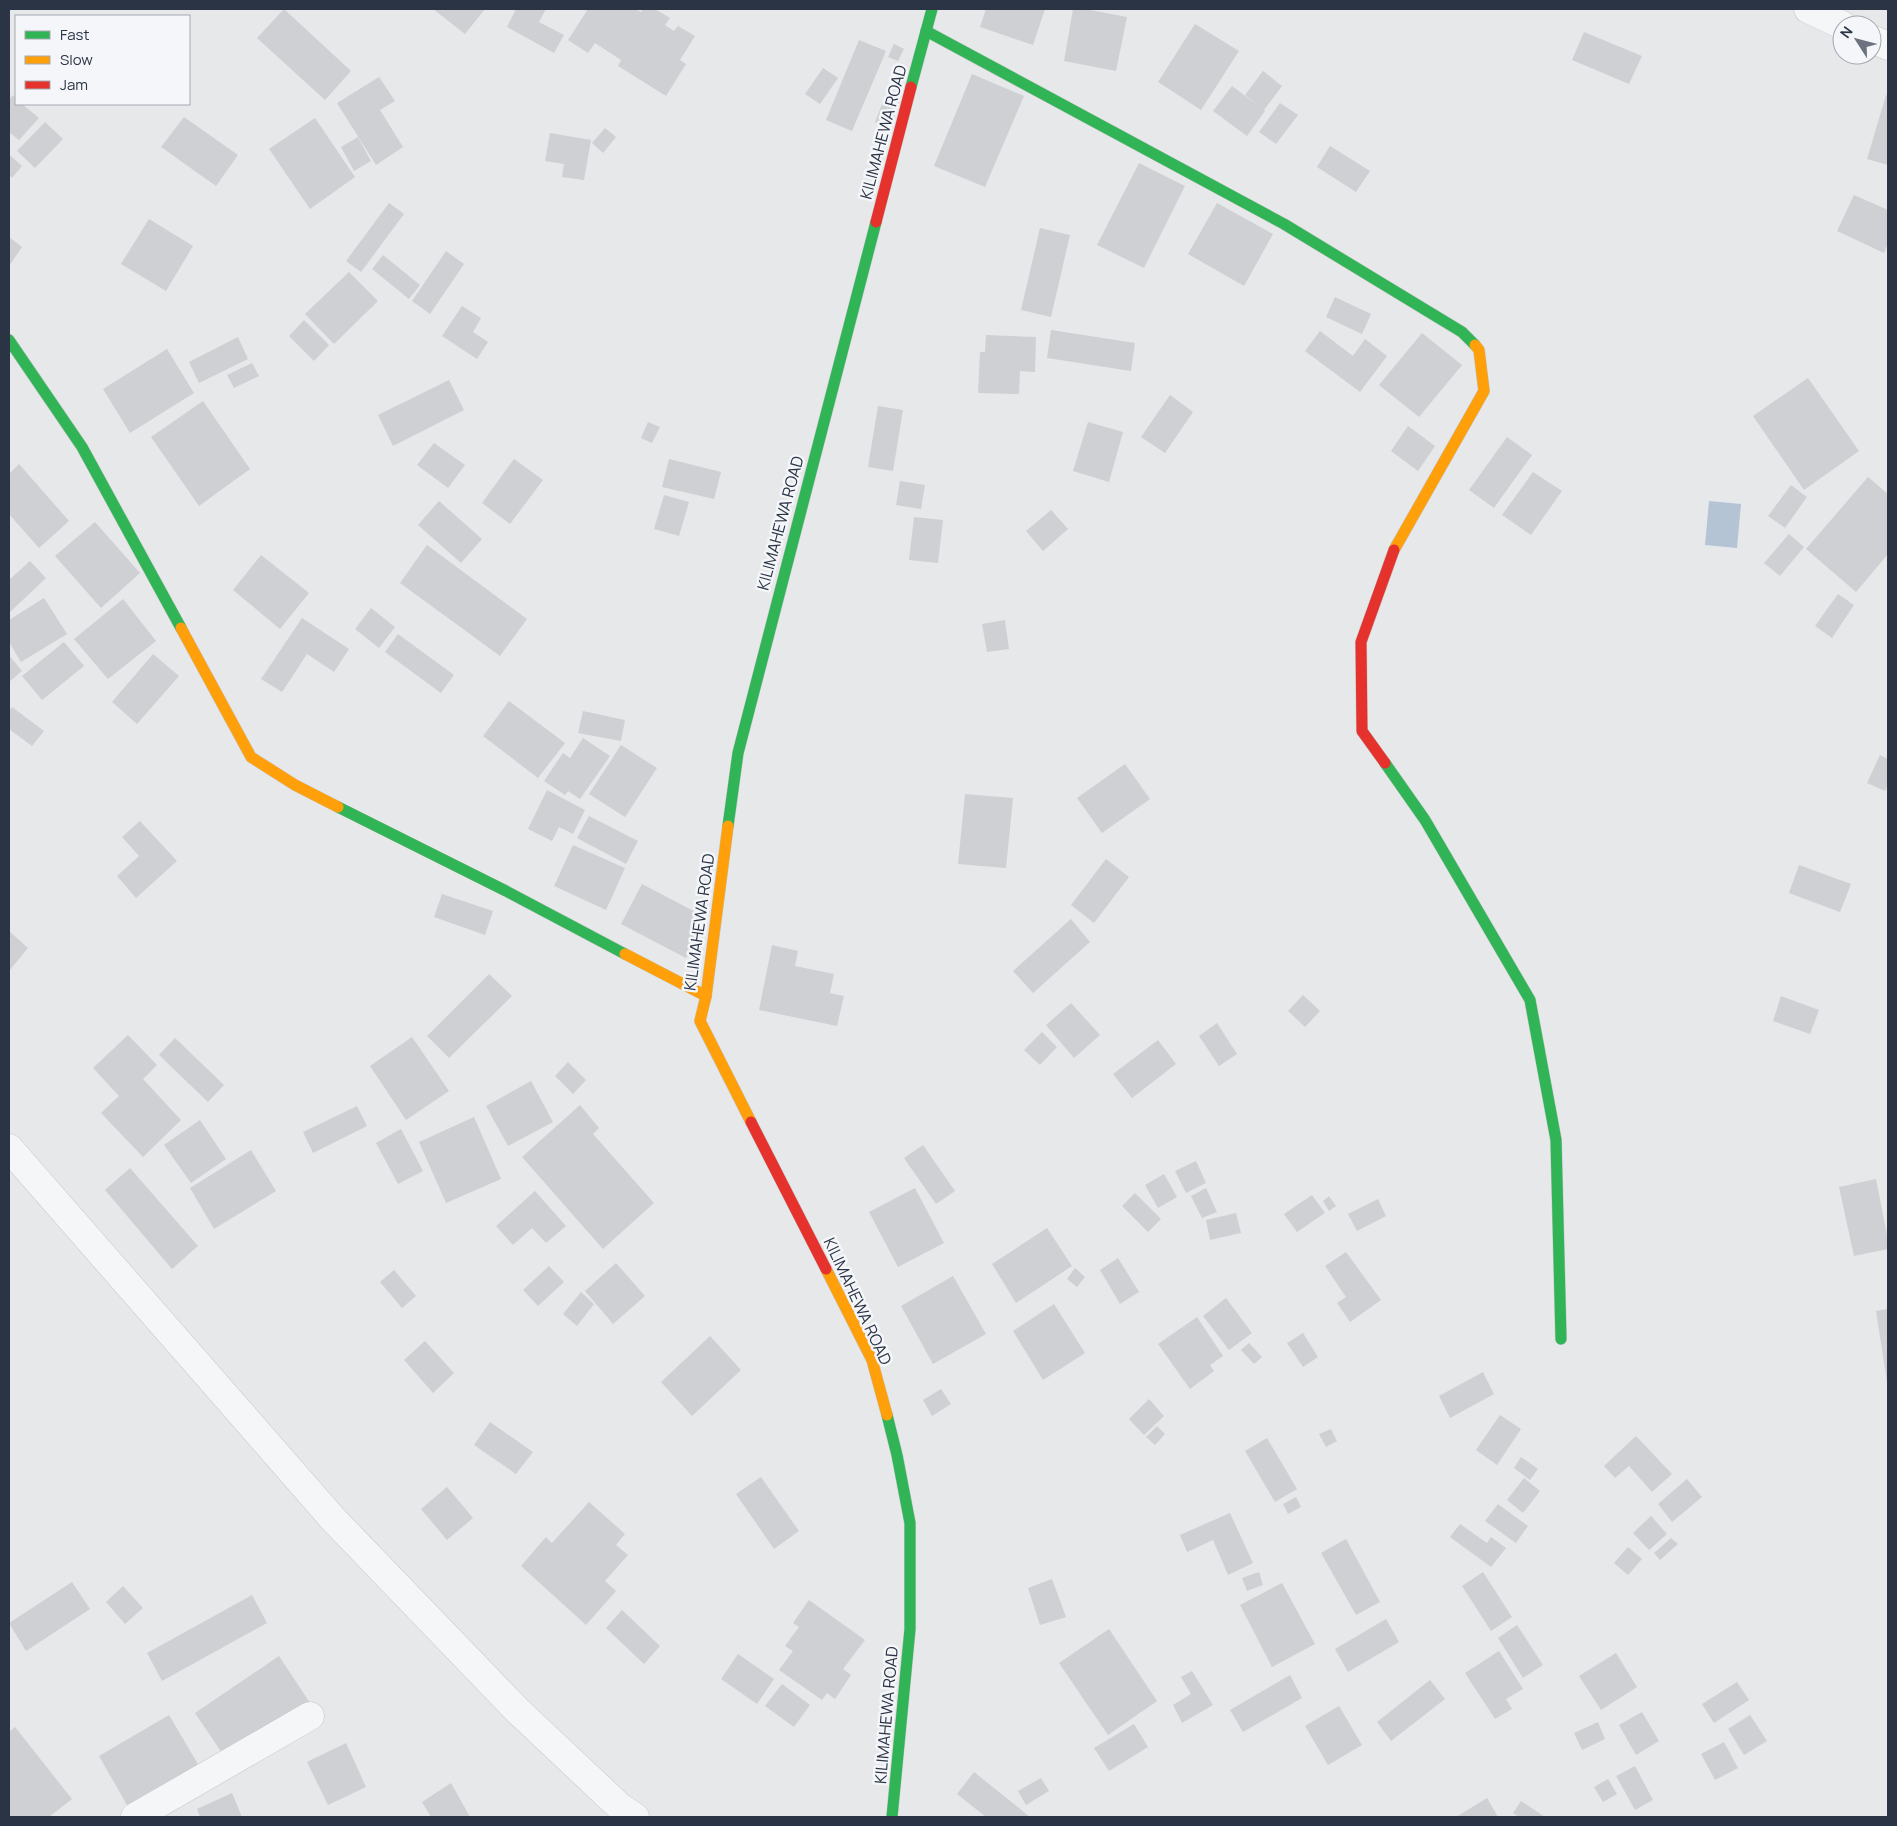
<svg xmlns="http://www.w3.org/2000/svg" width="1897" height="1826" font-family="Manrope,sans-serif">
  <rect width="100%" height="100%" fill="#e6e8ea"/>
  <polygon fill="#b4c4d5" points="1709,501 1741,504 1737,548 1705,545"/>
  <g fill="#ced0d3">
    <polygon points="284,9 351,71 325,100 257,38"/>
    <polygon points="433,9 485,9 465,34"/>
    <polygon points="516,9 546,9 539,22 564,35 554,53 507,27"/>
    <polygon points="588,9 635,9 641,12 643,9 655,9 670,18 665,25 674,31 678,26 695,36 680,60 686,64 666,96 618,66 621,60 595,43 588,53 568,40"/>
    <polygon points="986,9 1045,9 1033,45 980,27"/>
    <polygon points="1073,9 1085,9 1127,17 1116,71 1064,61"/>
    <polygon points="1195,24 1239,51 1201,110 1158,82"/>
    <polygon points="1584,32 1642,56 1629,84 1572,60"/>
    <polygon points="859,40 886,51 852,131 826,120"/>
    <polygon points="894,44 904,49 898,61 888,57"/>
    <polygon points="823,68 838,78 820,104 805,94"/>
    <polygon points="1263,71 1282,86 1264,110 1265,111 1247,136 1213,111 1232,86 1260,107 1245,95"/>
    <polygon points="972,74 1024,96 985,187 934,166"/>
    <polygon points="379,77 395,101 380,110 403,147 376,165 337,103"/>
    <polygon points="886,94 900,100 889,128 875,122"/>
    <polygon points="13,95 16,99 16,104 22,104 39,118 19,140 9,132 9,100"/>
    <polygon points="1886,95 1888,96 1888,165 1867,159"/>
    <polygon points="1280,103 1298,115 1276,144 1259,132"/>
    <polygon points="184,117 238,155 216,186 161,147"/>
    <polygon points="315,118 355,177 310,209 269,149"/>
    <polygon points="45,122 63,139 35,168 17,151"/>
    <polygon points="605,128 616,137 603,153 592,143"/>
    <polygon points="550,133 591,140 584,180 562,177 564,164 545,161"/>
    <polygon points="358,137 371,161 354,171 341,147"/>
    <polygon points="1330,146 1370,171 1356,192 1317,167"/>
    <polygon points="11,156 22,166 12,178 9,174 9,159"/>
    <polygon points="1139,163 1185,186 1144,268 1097,245"/>
    <polygon points="1854,195 1888,210 1888,243 1884,253 1837,231"/>
    <polygon points="389,203 404,214 361,272 346,261"/>
    <polygon points="1217,203 1273,234 1244,286 1188,254"/>
    <polygon points="149,219 193,246 166,291 121,264"/>
    <polygon points="1040,228 1070,235 1051,317 1021,310"/>
    <polygon points="9,237 22,247 9,266"/>
    <polygon points="446,251 464,264 430,314 412,301"/>
    <polygon points="383,255 420,285 409,299 372,269"/>
    <polygon points="349,272 378,301 334,344 305,314"/>
    <polygon points="1335,297 1371,314 1362,334 1326,317"/>
    <polygon points="462,306 481,318 473,332 488,342 477,359 442,336"/>
    <polygon points="304,320 329,345 314,361 289,336"/>
    <polygon points="1051,330 1135,343 1131,371 1047,358"/>
    <polygon points="1320,331 1353,356 1365,339 1387,356 1360,392 1305,351"/>
    <polygon points="1422,333 1462,365 1419,417 1379,385"/>
    <polygon points="986,335 1036,337 1035,372 1020,371 1019,394 978,393 980,352 985,352"/>
    <polygon points="238,337 248,359 199,383 189,362"/>
    <polygon points="167,349 194,393 130,433 103,389"/>
    <polygon points="252,363 259,376 234,388 227,375"/>
    <polygon points="1808,378 1859,451 1804,490 1753,416"/>
    <polygon points="449,380 464,410 393,446 378,415"/>
    <polygon points="1170,395 1193,412 1165,453 1141,437"/>
    <polygon points="203,401 250,469 199,506 151,437"/>
    <polygon points="878,406 903,410 893,471 868,467"/>
    <polygon points="648,422 660,427 652,443 641,438"/>
    <polygon points="1088,422 1123,432 1109,482 1073,471"/>
    <polygon points="1408,426 1435,446 1418,471 1391,451"/>
    <polygon points="1507,437 1532,455 1494,508 1469,490"/>
    <polygon points="434,443 465,465 448,488 417,465"/>
    <polygon points="514,459 543,480 510,524 482,503"/>
    <polygon points="669,459 721,472 714,499 662,487"/>
    <polygon points="19,464 69,521 39,548 9,514 9,474"/>
    <polygon points="1533,472 1562,491 1531,535 1502,515"/>
    <polygon points="1868,477 1888,494 1888,554 1856,592 1806,549"/>
    <polygon points="900,481 925,485 921,509 896,505"/>
    <polygon points="1791,485 1807,497 1785,528 1768,516"/>
    <polygon points="664,495 689,502 679,536 654,529"/>
    <polygon points="439,501 482,539 461,563 418,525"/>
    <polygon points="1051,510 1068,529 1043,551 1026,531"/>
    <polygon points="914,517 943,520 938,563 909,560"/>
    <polygon points="95,522 140,573 101,608 55,556"/>
    <polygon points="1789,534 1804,547 1780,576 1764,563"/>
    <polygon points="427,545 527,619 500,656 400,583"/>
    <polygon points="261,555 309,593 280,629 233,590"/>
    <polygon points="30,561 46,578 9,613 9,580"/>
    <polygon points="1838,594 1854,605 1832,638 1815,626"/>
    <polygon points="44,598 67,634 21,662 9,642 9,620"/>
    <polygon points="123,599 156,641 108,679 74,639"/>
    <polygon points="371,608 395,627 379,648 355,629"/>
    <polygon points="302,618 349,649 334,672 307,654 282,692 261,679"/>
    <polygon points="1005,620 1009,649 987,652 982,624"/>
    <polygon points="398,634 454,675 441,693 385,652"/>
    <polygon points="64,642 84,666 42,700 22,676"/>
    <polygon points="153,654 179,676 137,724 112,702"/>
    <polygon points="9,655 22,671 9,682"/>
    <polygon points="509,701 565,743 538,778 483,736"/>
    <polygon points="12,707 44,731 32,746 9,729 9,712"/>
    <polygon points="583,711 625,720 621,741 578,733"/>
    <polygon points="583,738 610,756 580,799 568,791 565,795 544,781 563,753 570,758"/>
    <polygon points="621,745 657,768 625,817 589,794"/>
    <polygon points="1880,755 1888,759 1888,785 1885,791 1867,783"/>
    <polygon points="1125,764 1150,799 1102,833 1077,798"/>
    <polygon points="547,790 585,810 573,834 559,827 552,841 528,829"/>
    <polygon points="965,794 1013,798 1006,868 958,864"/>
    <polygon points="589,816 638,841 626,864 577,838"/>
    <polygon points="140,821 177,861 136,898 117,876 139,856 122,837"/>
    <polygon points="573,845 625,868 606,910 554,886"/>
    <polygon points="1106,859 1129,877 1094,923 1071,905"/>
    <polygon points="1799,865 1851,884 1840,912 1789,893"/>
    <polygon points="642,884 707,918 686,958 621,924"/>
    <polygon points="442,894 493,911 485,935 434,917"/>
    <polygon points="1071,919 1090,942 1033,993 1013,971"/>
    <polygon points="9,931 28,948 9,971"/>
    <polygon points="772,945 798,951 795,966 834,974 830,993 844,996 837,1026 759,1010"/>
    <polygon points="489,974 512,996 449,1058 427,1036"/>
    <polygon points="1303,995 1320,1011 1305,1027 1288,1011"/>
    <polygon points="1781,996 1819,1010 1810,1034 1773,1021"/>
    <polygon points="1071,1003 1100,1035 1074,1058 1046,1025"/>
    <polygon points="1217,1023 1237,1054 1219,1066 1199,1036"/>
    <polygon points="1042,1032 1057,1047 1040,1065 1024,1050"/>
    <polygon points="128,1035 157,1065 143,1079 181,1120 143,1157 101,1113 119,1096 93,1068"/>
    <polygon points="412,1037 449,1091 406,1120 370,1066"/>
    <polygon points="175,1038 224,1085 208,1102 159,1055"/>
    <polygon points="1158,1040 1176,1064 1132,1098 1113,1074"/>
    <polygon points="568,1062 586,1080 573,1094 555,1076"/>
    <polygon points="531,1081 553,1122 508,1146 486,1106"/>
    <polygon points="580,1105 599,1128 593,1134 654,1203 603,1249 522,1157"/>
    <polygon points="357,1106 367,1126 313,1153 303,1132"/>
    <polygon points="474,1117 501,1179 446,1203 419,1142"/>
    <polygon points="200,1120 226,1159 191,1183 164,1145"/>
    <polygon points="401,1129 423,1171 398,1184 376,1143"/>
    <polygon points="923,1145 955,1191 936,1204 904,1158"/>
    <polygon points="251,1150 276,1191 214,1229 190,1188"/>
    <polygon points="1196,1161 1206,1183 1186,1193 1175,1171"/>
    <polygon points="130,1168 198,1246 172,1269 105,1190"/>
    <polygon points="1164,1174 1177,1197 1158,1208 1145,1185"/>
    <polygon points="1876,1179 1888,1240 1888,1249 1854,1256 1839,1187"/>
    <polygon points="915,1188 944,1243 898,1267 869,1212"/>
    <polygon points="1206,1188 1217,1212 1202,1218 1191,1196"/>
    <polygon points="535,1191 566,1226 546,1243 532,1228 513,1245 496,1226"/>
    <polygon points="1135,1193 1161,1219 1148,1232 1122,1206"/>
    <polygon points="1312,1195 1325,1213 1297,1232 1284,1214"/>
    <polygon points="1329,1196 1336,1206 1329,1211 1323,1201"/>
    <polygon points="1378,1199 1386,1216 1357,1231 1348,1214"/>
    <polygon points="1236,1213 1241,1233 1210,1240 1206,1220"/>
    <polygon points="1047,1228 1072,1266 1016,1303 992,1264"/>
    <polygon points="1346,1252 1381,1300 1350,1322 1337,1303 1346,1297 1325,1266"/>
    <polygon points="1118,1258 1139,1292 1120,1304 1100,1270"/>
    <polygon points="616,1263 645,1296 613,1324 585,1291"/>
    <polygon points="549,1266 564,1282 538,1306 523,1290"/>
    <polygon points="1075,1268 1085,1277 1077,1287 1067,1279"/>
    <polygon points="394,1270 416,1296 402,1308 380,1282"/>
    <polygon points="953,1276 986,1334 933,1364 901,1306"/>
    <polygon points="581,1292 594,1304 577,1326 563,1314"/>
    <polygon points="1226,1298 1252,1333 1229,1350 1203,1316"/>
    <polygon points="1054,1304 1085,1353 1043,1380 1013,1331"/>
    <polygon points="1888,1309 1888,1382 1887,1382 1876,1311"/>
    <polygon points="1197,1317 1223,1356 1210,1365 1214,1371 1190,1389 1158,1344"/>
    <polygon points="1303,1333 1318,1357 1303,1367 1287,1343"/>
    <polygon points="710,1336 741,1370 692,1416 661,1382"/>
    <polygon points="425,1341 454,1373 433,1393 404,1360"/>
    <polygon points="1249,1343 1262,1357 1254,1364 1241,1350"/>
    <polygon points="1483,1372 1494,1394 1450,1418 1439,1396"/>
    <polygon points="941,1389 951,1404 932,1416 923,1400"/>
    <polygon points="1149,1399 1164,1416 1144,1435 1129,1419"/>
    <polygon points="1500,1415 1521,1429 1497,1465 1476,1450"/>
    <polygon points="490,1422 533,1452 516,1474 474,1445"/>
    <polygon points="1157,1426 1165,1434 1155,1445 1146,1437"/>
    <polygon points="1331,1429 1337,1441 1326,1447 1319,1434"/>
    <polygon points="1636,1436 1672,1474 1652,1492 1629,1466 1615,1478 1604,1466"/>
    <polygon points="1267,1438 1297,1489 1275,1502 1245,1451"/>
    <polygon points="1521,1457 1538,1469 1530,1480 1514,1468"/>
    <polygon points="761,1477 799,1531 774,1549 736,1494"/>
    <polygon points="1524,1478 1540,1491 1523,1513 1507,1500"/>
    <polygon points="1687,1479 1702,1497 1672,1522 1658,1504"/>
    <polygon points="447,1487 473,1518 447,1540 421,1509"/>
    <polygon points="1296,1497 1301,1507 1288,1514 1283,1504"/>
    <polygon points="589,1502 625,1534 616,1545 628,1555 605,1581 616,1591 586,1625 521,1566 546,1537 552,1543"/>
    <polygon points="1498,1504 1528,1526 1516,1543 1485,1521"/>
    <polygon points="1230,1513 1253,1563 1228,1575 1213,1540 1187,1552 1180,1535"/>
    <polygon points="1651,1516 1667,1534 1649,1550 1633,1533"/>
    <polygon points="1460,1524 1487,1543 1491,1537 1506,1548 1491,1567 1450,1537"/>
    <polygon points="1671,1538 1678,1544 1660,1560 1654,1553"/>
    <polygon points="1346,1539 1380,1602 1356,1615 1321,1553"/>
    <polygon points="1628,1547 1642,1559 1628,1575 1614,1563"/>
    <polygon points="1259,1572 1263,1585 1247,1591 1242,1578"/>
    <polygon points="1483,1572 1512,1617 1491,1631 1462,1586"/>
    <polygon points="1052,1579 1066,1617 1040,1625 1028,1588"/>
    <polygon points="72,1582 90,1609 26,1651 9,1623"/>
    <polygon points="1282,1583 1315,1644 1272,1667 1240,1605"/>
    <polygon points="123,1586 143,1608 125,1624 106,1602"/>
    <polygon points="252,1595 267,1623 162,1681 147,1653"/>
    <polygon points="809,1600 865,1640 843,1669 851,1675 835,1699 827,1693 822,1700 779,1670 793,1651 785,1646 799,1627 793,1623"/>
    <polygon points="622,1610 660,1646 644,1664 606,1628"/>
    <polygon points="1386,1619 1399,1642 1348,1672 1335,1649"/>
    <polygon points="1517,1625 1543,1665 1523,1678 1498,1638"/>
    <polygon points="1109,1629 1157,1701 1108,1735 1059,1663"/>
    <polygon points="1499,1651 1523,1689 1506,1699 1512,1709 1495,1719 1465,1673"/>
    <polygon points="1616,1653 1637,1687 1601,1710 1579,1676"/>
    <polygon points="738,1654 774,1679 757,1704 721,1679"/>
    <polygon points="279,1656 310,1703 226,1759 195,1713"/>
    <polygon points="1192,1671 1213,1705 1182,1723 1173,1705 1191,1694 1181,1677"/>
    <polygon points="1290,1675 1302,1698 1243,1732 1230,1710"/>
    <polygon points="1430,1680 1445,1699 1391,1741 1377,1722"/>
    <polygon points="1737,1682 1749,1700 1714,1723 1702,1704"/>
    <polygon points="782,1684 810,1705 794,1727 765,1706"/>
    <polygon points="1339,1706 1362,1745 1328,1765 1305,1726"/>
    <polygon points="1642,1712 1659,1741 1636,1755 1619,1725"/>
    <polygon points="169,1715 202,1771 131,1812 99,1756"/>
    <polygon points="1750,1715 1767,1741 1744,1755 1728,1729"/>
    <polygon points="1598,1722 1605,1739 1582,1750 1574,1733"/>
    <polygon points="1134,1724 1148,1747 1109,1771 1094,1748"/>
    <polygon points="15,1727 72,1799 49,1817 9,1817 9,1732"/>
    <polygon points="1724,1742 1738,1768 1715,1780 1701,1754"/>
    <polygon points="346,1743 366,1787 328,1805 307,1762"/>
    <polygon points="1635,1766 1653,1800 1635,1810 1616,1776"/>
    <polygon points="974,1772 1030,1817 986,1817 957,1794"/>
    <polygon points="1041,1778 1049,1791 1026,1805 1018,1791"/>
    <polygon points="1608,1779 1617,1794 1603,1802 1594,1787"/>
    <polygon points="451,1783 470,1817 431,1817 422,1802"/>
    <polygon points="232,1793 242,1817 200,1817 197,1809"/>
    <polygon points="1487,1798 1498,1817 1456,1817"/>
    <polygon points="1521,1801 1545,1817 1519,1817 1513,1813"/>
  </g>
  <g fill="none" stroke-linecap="round" stroke-linejoin="round">
    <defs>
      <g id="street">
        <polyline points="1808,9 1842,25"/>
        <polyline points="1872,39 1888,46"/>
        <polyline points="9,1148 333,1519 517,1710 620,1807 635,1817"/>
        <polyline points="135,1817 310,1716"/>
      </g>
      <g id="fast">
        <polyline points="926,31 1284,224 1462,332 1475,345"/>
        <polyline points="911,87 932,9"/>
        <polyline points="9,340 82,447 181,628"/>
        <polyline points="1385,763 1425,820 1530,1000 1556,1140 1561,1339"/>
        <polyline points="338,807 506,891 625,954"/>
        <polyline points="728,826 738,753 876,222"/>
        <polyline points="887,1415 897,1455 910,1523 910,1629 892,1817"/>
      </g>
      <g id="slow">
        <polyline points="1394,550 1484,391 1479,350 1475,345"/>
        <polyline points="181,628 251,757 295,785 338,807"/>
        <polyline points="728,826 706,996 700,1021 751,1122"/>
        <polyline points="625,954 706,996"/>
        <polyline points="826,1269 872,1360 887,1415"/>
      </g>
      <g id="jam">
        <polyline points="876,222 911,87"/>
        <polyline points="1385,763 1362,731 1361,642 1394,550"/>
        <polyline points="751,1122 826,1269"/>
      </g>
    </defs>
    <use href="#street" stroke="#c4c6c8" stroke-width="29"/>
    <use href="#fast" stroke="#c4c6c8" stroke-width="12"/>
    <use href="#slow" stroke="#c4c6c8" stroke-width="12"/>
    <use href="#jam" stroke="#c4c6c8" stroke-width="12"/>
    <use href="#street" stroke="#f5f6f7" stroke-width="28"/>
    <use href="#fast" stroke="#30b455" stroke-width="11"/>
    <use href="#slow" stroke="#ff9f0a" stroke-width="11"/>
    <use href="#jam" stroke="#e5322d" stroke-width="11"/>
  </g>
  <g text-anchor="middle" dominant-baseline="central" stroke-width="5" stroke-linejoin="round" paint-order="stroke">
    <g font-size="16" fill="#2b3445" stroke="#f4f6f9">
      <text transform="translate(883 132) rotate(-75)">KILIMAHEWA ROAD</text>
      <text transform="translate(780 523) rotate(-75)">KILIMAHEWA ROAD</text>
      <text transform="translate(699 922) rotate(-82)">KILIMAHEWA ROAD</text>
      <text transform="translate(858 1301) rotate(65)">KILIMAHEWA ROAD</text>
      <text transform="translate(886 1715) rotate(-85)">KILIMAHEWA ROAD</text>
    </g>
  </g>
  <rect width="1897" height="1826" fill="none" stroke="#2b3445" stroke-width="20"/>
  <rect x="15" y="15" width="175" height="90" fill="#f4f6f9" stroke="#a4a8b1"/>
  <rect x="25" y="31" width="25" height="8" fill="#30b455" stroke="#a4a8b1"/>
  <text x="60" y="40" font-size="15" fill="#2b3445">Fast</text>
  <rect x="25" y="56" width="25" height="8" fill="#ff9f0a" stroke="#a4a8b1"/>
  <text x="60" y="65" font-size="15" fill="#2b3445">Slow</text>
  <rect x="25" y="81" width="25" height="8" fill="#e5322d" stroke="#a4a8b1"/>
  <text x="60" y="90" font-size="15" fill="#2b3445">Jam</text>
  <g transform="translate(1857 40) rotate(306)"><circle r="24" fill="#f4f6f9" stroke="#a4a8b1"/>
  <path d="M0-4L9 19L0 12L-9 19Z" fill="#6c737f"/>
  <text y="-8" font-size="14" font-weight="bold" text-anchor="middle" fill="#2b3445">N</text>
  </g>
</svg>
